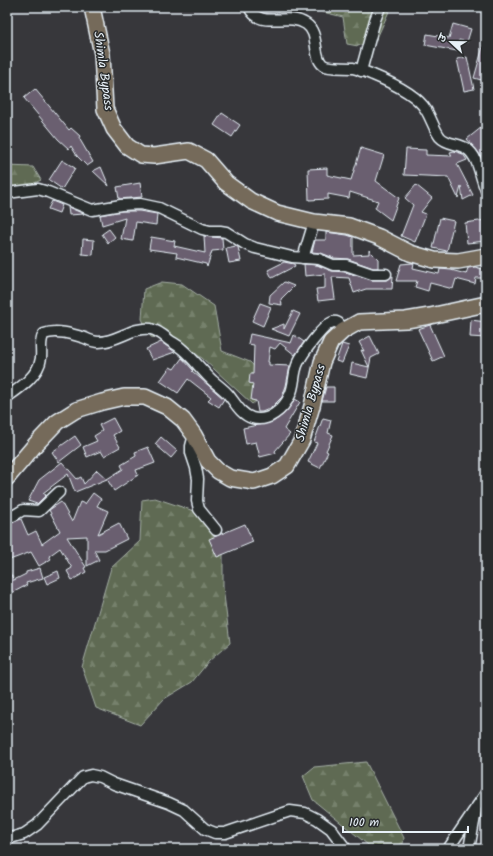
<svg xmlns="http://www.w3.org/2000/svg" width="493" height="856" font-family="Kalam,'Playpen Sans Deva',sans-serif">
  <defs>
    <pattern id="forest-firs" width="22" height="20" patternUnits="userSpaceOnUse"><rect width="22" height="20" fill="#5f6b52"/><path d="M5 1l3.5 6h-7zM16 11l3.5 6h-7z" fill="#76816c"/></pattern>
  </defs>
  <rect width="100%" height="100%" fill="#37373b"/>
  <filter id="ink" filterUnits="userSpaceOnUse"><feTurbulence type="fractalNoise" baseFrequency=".025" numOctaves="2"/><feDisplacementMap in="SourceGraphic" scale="8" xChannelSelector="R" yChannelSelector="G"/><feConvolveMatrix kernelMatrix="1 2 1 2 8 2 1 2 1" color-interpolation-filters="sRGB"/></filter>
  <g filter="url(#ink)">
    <g fill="url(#forest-firs)" stroke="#a4aea5">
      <polygon points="303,7 391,7 377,38 358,46 347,44 343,17"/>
      <polygon points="7,166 33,167 41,180 26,187 7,189"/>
      <polygon points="162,282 182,284 214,306 222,351 250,362 263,376 261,397 252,404 202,358 177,342 151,337 142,319 144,289"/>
      <polygon points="155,498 191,510 209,514 223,542 223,587 230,643 209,661 192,682 164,699 140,725 96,708 82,667 111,568 140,541 142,500"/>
      <polygon points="366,762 404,838 402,849 373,849 313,800 303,776 314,767"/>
    </g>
    <g fill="#6a5f6f" stroke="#e8f1f8">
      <polygon points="453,24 471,29 467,42 459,40 457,51 425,45 427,34 449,38"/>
      <polygon points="484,43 486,43 485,81 474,78"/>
      <polygon points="467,57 474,89 464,91 457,59"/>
      <polygon points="35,89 69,130 71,128 80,136 79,138 93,162 87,166 77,156 71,146 69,149 58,139 24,98"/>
      <polygon points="222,113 240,125 232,137 214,125"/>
      <polygon points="482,127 486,131 486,162 467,139"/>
      <polygon points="361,148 384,155 376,181 399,198 391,220 375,208 378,201 350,192 349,198 328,194 328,199 309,200 308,169 327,168 327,175 351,180"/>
      <polygon points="406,149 426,150 426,155 452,156 450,152 454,151 463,154 467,160 457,164 473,195 463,200 461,186 458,198 448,177 404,175"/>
      <polygon points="62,160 75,168 62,189 49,180"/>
      <polygon points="101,167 109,186 93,171"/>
      <polygon points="140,183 142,197 119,199 117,187"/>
      <polygon points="416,185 432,198 421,212 426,214 415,242 401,236 413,205 405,198"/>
      <polygon points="52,201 62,205 59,213 48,209"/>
      <polygon points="68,207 84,214 69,215"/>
      <polygon points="122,211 139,211 157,214 156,225 136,222 133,241 121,239 125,218 102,225 100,215"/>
      <polygon points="440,218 454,221 447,251 433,248"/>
      <polygon points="486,220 486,241 467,243 465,223"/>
      <polygon points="109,229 115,237 108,243 102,234"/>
      <polygon points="326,232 347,235 353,237 353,255 369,254 369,250 378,259 378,268 373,268 348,259 334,258 321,253 312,252 315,240 326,240"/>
      <polygon points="204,236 222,238 223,250 212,251 207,267 206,264 176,257 177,253 149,249 151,237 175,241 174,246 205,253"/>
      <polygon points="83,239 94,240 93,255 82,254"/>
      <polygon points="236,246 238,247 241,261 229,263 226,248"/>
      <polygon points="284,262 294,264 295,266 272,278 268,270"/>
      <polygon points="413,263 414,263 413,268 439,274 440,269 451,270 466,274 468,268 475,267 486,270 486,278 476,278 475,284 456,279 453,289 430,283 428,291 415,287 417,281 396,281 401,264"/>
      <polygon points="304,264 317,265 333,271 345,272 372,280 386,280 393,276 392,289 366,289 354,293 349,278 332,277 335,299 318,301 316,289 325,288 325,274 305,276"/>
      <polygon points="284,282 294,286 281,299 282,305 269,303 270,295"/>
      <polygon points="260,303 271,307 263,326 252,321"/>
      <polygon points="293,311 300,314 289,336 271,329 284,324 284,329"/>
      <polygon points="471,320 486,322 486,338 470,337"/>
      <polygon points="430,325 444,356 433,361 418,329"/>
      <polygon points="250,334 291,343 294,335 304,342 295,355 280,343 275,349 270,347 268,362 269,362 269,365 290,366 286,386 282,397 271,408 262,412 258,412 256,401 251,400 253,384 249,383 250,374 253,374 254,345 248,344"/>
      <polygon points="370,336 379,354 371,358 367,378 350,374 352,363 369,367 361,350 364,351 359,342"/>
      <polygon points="161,342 175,352 152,360 146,349"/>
      <polygon points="342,344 349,346 342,363 336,361"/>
      <polygon points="182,358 193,370 192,371 224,399 219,407 208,400 211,397 188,379 178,393 160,381 170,367 174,369"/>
      <polygon points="326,387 334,387 334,401 322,401"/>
      <polygon points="295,399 300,402 284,429 290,434 275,451 276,453 260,457 256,442 246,444 243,428 273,422 284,414"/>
      <polygon points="113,418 120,431 113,435 120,447 104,456 101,451 87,457 83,447 97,441 94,436 102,431 99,425"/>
      <polygon points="323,418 331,420 328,433 333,435 326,451 328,452 320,468 308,462 317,443 314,442"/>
      <polygon points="75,436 81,445 59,462 52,452"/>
      <polygon points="161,437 177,451 171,458 155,444"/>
      <polygon points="148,447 155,463 136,470 138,475 114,491 107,479 75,492 68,474 43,493 46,495 37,504 28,501 39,480 62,462 77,479 81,477 84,484 97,470 107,479 123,469 121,465 136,456 135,452"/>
      <polygon points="93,493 101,499 97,506 108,511 98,534 119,523 127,539 105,550 94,550 99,560 87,566 87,536 67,537 86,567 84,568 86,572 72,580 67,571 72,568 60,548 49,556 51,559 39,566 31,552 7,561 7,521 14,522 21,519 28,535 36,531 42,544 60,531 49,510 61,502 72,522 80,502 85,504"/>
      <polygon points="245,524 253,542 217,557 209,539"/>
      <polygon points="7,568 14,580 26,574 26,572 40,568 43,578 26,583 27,585 12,593 7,583"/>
      <polygon points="58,571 60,578 47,584 44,577"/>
    </g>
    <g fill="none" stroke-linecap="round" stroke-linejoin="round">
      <defs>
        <g id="minor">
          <path d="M249 7C260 31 287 11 306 24 320 33 312 56 323 65 329 69 345 67 353 68 360 70 367 72 373 75 390 82 417 94 426 110 431 118 434 129 440 137 447 145 459 143 467 149 479 157 480 178 486 190"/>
          <polyline points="361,71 375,20 380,7"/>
          <polyline points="7,193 38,189 48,192 92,210 121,205 140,204 159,208 202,229 210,231 220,231 226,232 245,244 255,248 292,257 319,259 333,265 346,265 372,274 386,274"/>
          <polyline points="303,258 314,222"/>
          <path d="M7 397C20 388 39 375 41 358 42 350 39 341 44 334 56 329 72 334 85 338 89 340 94 342 99 342 117 342 133 326 151 329 159 331 163 335 169 340 173 343 178 345 182 349 193 358 202 371 213 381 218 385 223 389 227 393 235 402 240 414 252 418 268 423 284 409 290 395 295 385 293 373 298 363 302 354 324 324 333 322 339 321 341 326 343 331"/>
          <polyline points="194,435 191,446 191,453 196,468 198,479 197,501 199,509 216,530"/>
          <polyline points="7,514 13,516 23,510 39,511 59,492"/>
          <polyline points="7,839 24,834 37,825 83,777 91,775 100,777 114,784 169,803 184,810 205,829 215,833 225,833 290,811 305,813 317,819 331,829 346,849"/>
          <polyline points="448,849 486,793"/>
          <polyline points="469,849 476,811"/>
        </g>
        <g id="highway">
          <polyline points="92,7 102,54 105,109 114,129 127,146 141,155 154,156 189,151 206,160 226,183 251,201 277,213 314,222 349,226 379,237 410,253 434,260 458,261 486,256"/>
          <polyline points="7,478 35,445 57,422 76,410 102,402 124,397 145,397 167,407 183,420 194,435 208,461 218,471 230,478 254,482 272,476 287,466 302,440 312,406 322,362 331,342 343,331 359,322 406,320 430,316 486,304"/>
        </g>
      </defs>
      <use href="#minor" stroke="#e8f1f8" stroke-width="13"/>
      <use href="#highway" stroke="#e8f1f8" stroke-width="18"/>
      <use href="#minor" stroke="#2a2d2e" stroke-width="10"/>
      <use href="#highway" stroke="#746a5a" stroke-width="15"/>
    </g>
  </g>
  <g text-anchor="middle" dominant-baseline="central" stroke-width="3" stroke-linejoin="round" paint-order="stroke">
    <g font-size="13" fill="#e8f1f8" stroke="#2a2d2e">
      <text transform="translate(103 71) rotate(82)">Shimla Bypass</text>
      <text transform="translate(311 403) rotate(-74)">Shimla Bypass</text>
    </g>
  </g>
  <rect width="493" height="856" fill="none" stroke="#2a2d2e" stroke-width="24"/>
  <rect x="12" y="12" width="469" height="832" fill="none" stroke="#e8f1f8" stroke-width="1.5" filter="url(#ink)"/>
  <g transform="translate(451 42) rotate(292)" stroke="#2a2d2e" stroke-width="3" paint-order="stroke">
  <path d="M0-3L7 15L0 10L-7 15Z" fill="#e8f1f8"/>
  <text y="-6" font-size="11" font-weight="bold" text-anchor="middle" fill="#e8f1f8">उ</text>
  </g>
  <path d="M343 826v6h125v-6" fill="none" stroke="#e8f1f8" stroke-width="2"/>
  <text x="349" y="826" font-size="12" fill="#e8f1f8" stroke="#2a2d2e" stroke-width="3" paint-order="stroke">100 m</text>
</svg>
